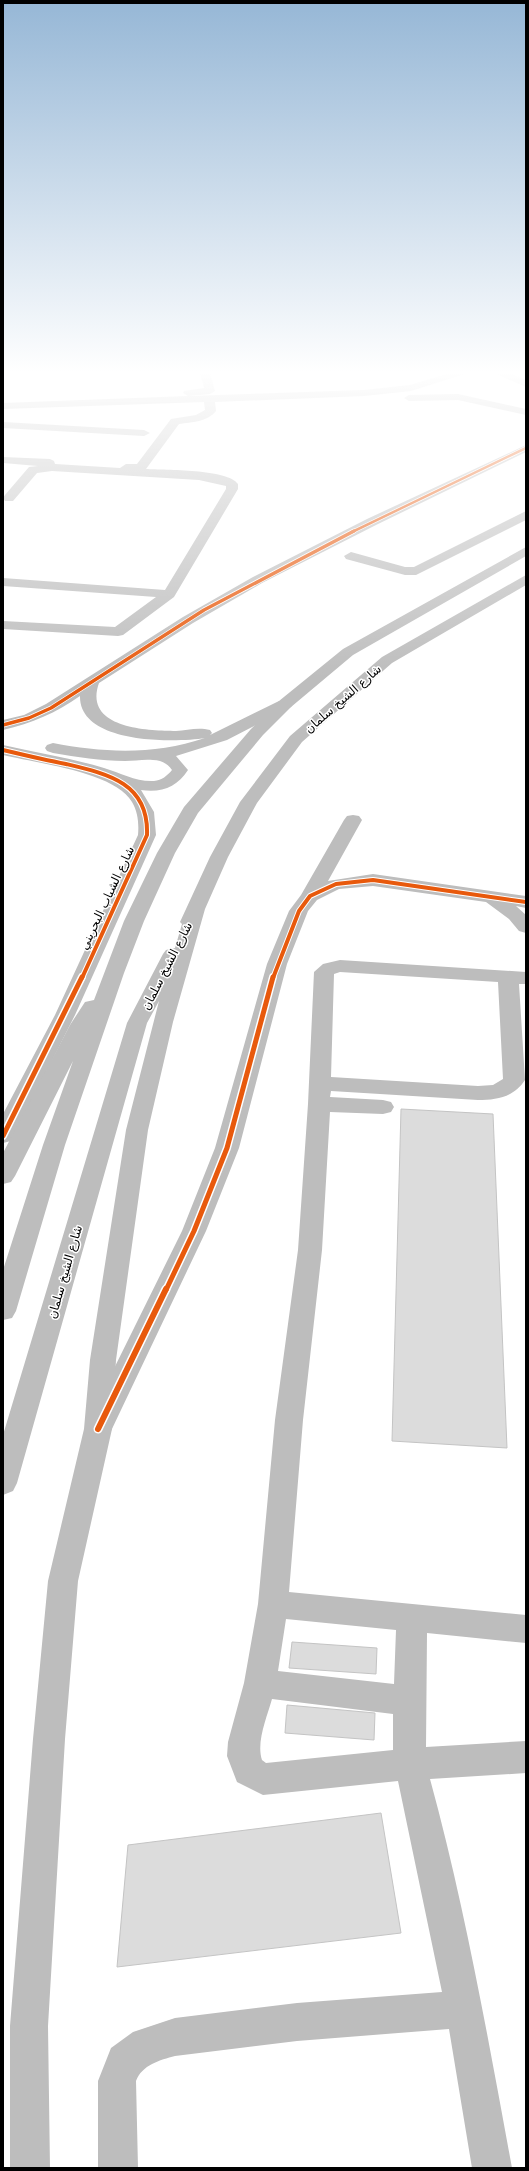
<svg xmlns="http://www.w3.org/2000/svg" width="529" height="2171" font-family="'DejaVu Sans',Vazirmatn,sans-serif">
  <rect width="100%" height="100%" fill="#fff"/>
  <g fill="#dcdcdc" stroke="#c4c4c4">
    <polygon points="401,1109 493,1114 507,1448 392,1441"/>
    <polygon points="292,1642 377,1648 376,1674 289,1668"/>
    <polygon points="287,1705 375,1713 374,1740 285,1733"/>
    <polygon points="381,1813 401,1933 117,1967 128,1845"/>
  </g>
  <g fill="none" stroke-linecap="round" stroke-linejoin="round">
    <g fill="#bdbdbd" fill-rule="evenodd">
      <path d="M200 373H210L215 391 210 394 188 396 364 390 410 385 450 373H468L411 391 364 396 215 402 216 411C207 422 192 422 179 424L146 469C165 470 228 469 238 484V489L174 597 123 635 118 636 3 629V621L115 627 156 597 3 586V578L165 590 226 489V486L199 480 52 471 37 473 13 501H5L3 498 5 495 29 467 38 466 3 463V457L50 459 54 461 55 464 120 468 126 464H137L171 419 196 415 205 410 204 402 3 409V403L188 396 183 393 184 391 204 388Z"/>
      <polygon points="494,373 509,373 526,380 526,387"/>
      <polygon points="458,394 526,409 526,415 458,400 409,401 404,398 409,395"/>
      <polygon points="3,422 144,430 150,433 144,436 3,428"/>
      <path d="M526 445V452L376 525 262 583 193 623 99 683C83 728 146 731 176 731 187 730 199 727 210 730L212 733 210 735 279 701H291L293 704 291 707 227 740 176 756 188 770C177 787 162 793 141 790L154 812 156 835 75 1015 14 1136 11 1141 3 1143V1114L55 1015 138 835C139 824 138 812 132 802 115 772 36 763 3 755V745C37 753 71 758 104 768 121 773 136 782 154 781 162 780 167 776 172 770 168 764 161 760 153 760 144 759 134 761 125 761 101 761 77 757 53 753L47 751 45 748 47 745 53 743C104 753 155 755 205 738 174 743 79 744 80 696 56 713 32 723 3 730V720L24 715 46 704 183 617 253 577 367 519Z"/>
      <polygon points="526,511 526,520 416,575 405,575 346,559 344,556 351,552 405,567 414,567"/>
      <polygon points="353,815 359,816 362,820 328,881 373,874 526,896 526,908 516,906 526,915 526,933 519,931 509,919 486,902 373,886 339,889 317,900 308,911 287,964 239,1148 206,1231 111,1431 101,1434 91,1431 87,1423 182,1231 215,1148 267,964 289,911 301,895 344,820 347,816"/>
      <path d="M340 960 526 972V984H519L525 1080C514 1097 497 1100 478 1100L331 1091 330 1097 383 1100 391 1102 394 1107 391 1112 383 1114 330 1112 322 1250 303 1420 289 1592 526 1615V1643L427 1633 426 1747 526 1741V1773L430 1779C465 1907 488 2038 512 2168H472L449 2029 297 2041 175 2056C160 2060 142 2065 136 2081L138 2168H98V2081L111 2048 133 2032 175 2018 297 2003 442 1992 398 1781 263 1795 237 1782 227 1756 228 1742 244 1683 258 1604 275 1420 298 1250 308 1104 314 972 323 964ZM340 972 498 982 503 1079 493 1085 478 1086 331 1077 334 974ZM286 1619 396 1630 394 1684 278 1671ZM272 1699 393 1714V1750L266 1763 262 1760C256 1742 267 1717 272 1699Z"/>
    </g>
    <g fill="#bdbdbd" fill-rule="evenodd">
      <polygon points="526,547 526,556 353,655 291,707 263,735 198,813 175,853 144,921 124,973 65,1145 16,1311 12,1318 3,1320 3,1270 43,1145 73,1061 15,1176 11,1182 3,1184 3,1153 70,1025 85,1002 94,1000 124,921 157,853 184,807 251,729 279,701 343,649"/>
      <polygon points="526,575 526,585 392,663 302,742 257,803 228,857 205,909 173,1022 148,1130 116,1360 112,1429 78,1581 65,1739 48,2026 50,2168 10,2168 10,2026 33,1739 48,1581 84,1429 90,1360 126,1130 159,1001 147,1023 17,1483 13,1491 3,1495 3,1435 127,1023 163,954 166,950 175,948 182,924 180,922 210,857 240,802 290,736 382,657"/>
    </g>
    <defs>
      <polyline id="cycleway-far4" points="352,532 526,448"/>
      <polyline id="cycleway-far3" points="3,725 29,718 51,708 204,610 354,531"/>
      <g id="cycleway-far2">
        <path d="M3 750C24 755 45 760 66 764 108 774 149 783 147 835L82 978"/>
        <polyline points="273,978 299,911 310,896 336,884 373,880 526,902"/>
      </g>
      <g id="cycleway-far1">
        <polyline points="3,1136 82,977"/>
        <polyline points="166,1290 194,1231 227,1148 273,977"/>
      </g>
      <polyline id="cycleway" points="98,1429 166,1289"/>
    </defs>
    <use href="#cycleway-far4" stroke="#fff" stroke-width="4"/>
    <use href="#cycleway-far3" stroke="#fff" stroke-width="5"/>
    <use href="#cycleway-far2" stroke="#fff" stroke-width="6"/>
    <use href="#cycleway-far1" stroke="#fff" stroke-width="8"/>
    <use href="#cycleway" stroke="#fff" stroke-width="9"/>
    <use href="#cycleway-far4" stroke="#e8590c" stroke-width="2.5"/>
    <use href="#cycleway-far3" stroke="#e8590c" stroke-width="3.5"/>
    <use href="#cycleway-far2" stroke="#e8590c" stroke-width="4"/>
    <use href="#cycleway-far1" stroke="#e8590c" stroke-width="5"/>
    <use href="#cycleway" stroke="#e8590c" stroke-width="6"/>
  </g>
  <linearGradient id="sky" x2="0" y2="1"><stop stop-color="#96b7d6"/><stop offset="0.55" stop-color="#fff"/><stop offset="1" stop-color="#fff" stop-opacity="0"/></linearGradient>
  <rect width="529" height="677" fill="url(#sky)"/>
  <g text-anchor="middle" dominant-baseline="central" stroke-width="3" stroke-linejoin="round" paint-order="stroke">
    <g font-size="12" fill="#000" stroke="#fff">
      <text transform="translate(343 699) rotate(-41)">شارع الشيخ سلمان</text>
      <text transform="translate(107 898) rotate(-65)">شارع الشباب البحريني</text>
      <text transform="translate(167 966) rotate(-63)">شارع الشيخ سلمان</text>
      <text transform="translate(65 1272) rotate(-74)">شارع الشيخ سلمان</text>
    </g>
  </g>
  <rect width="529" height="2171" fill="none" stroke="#000000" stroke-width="8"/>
</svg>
